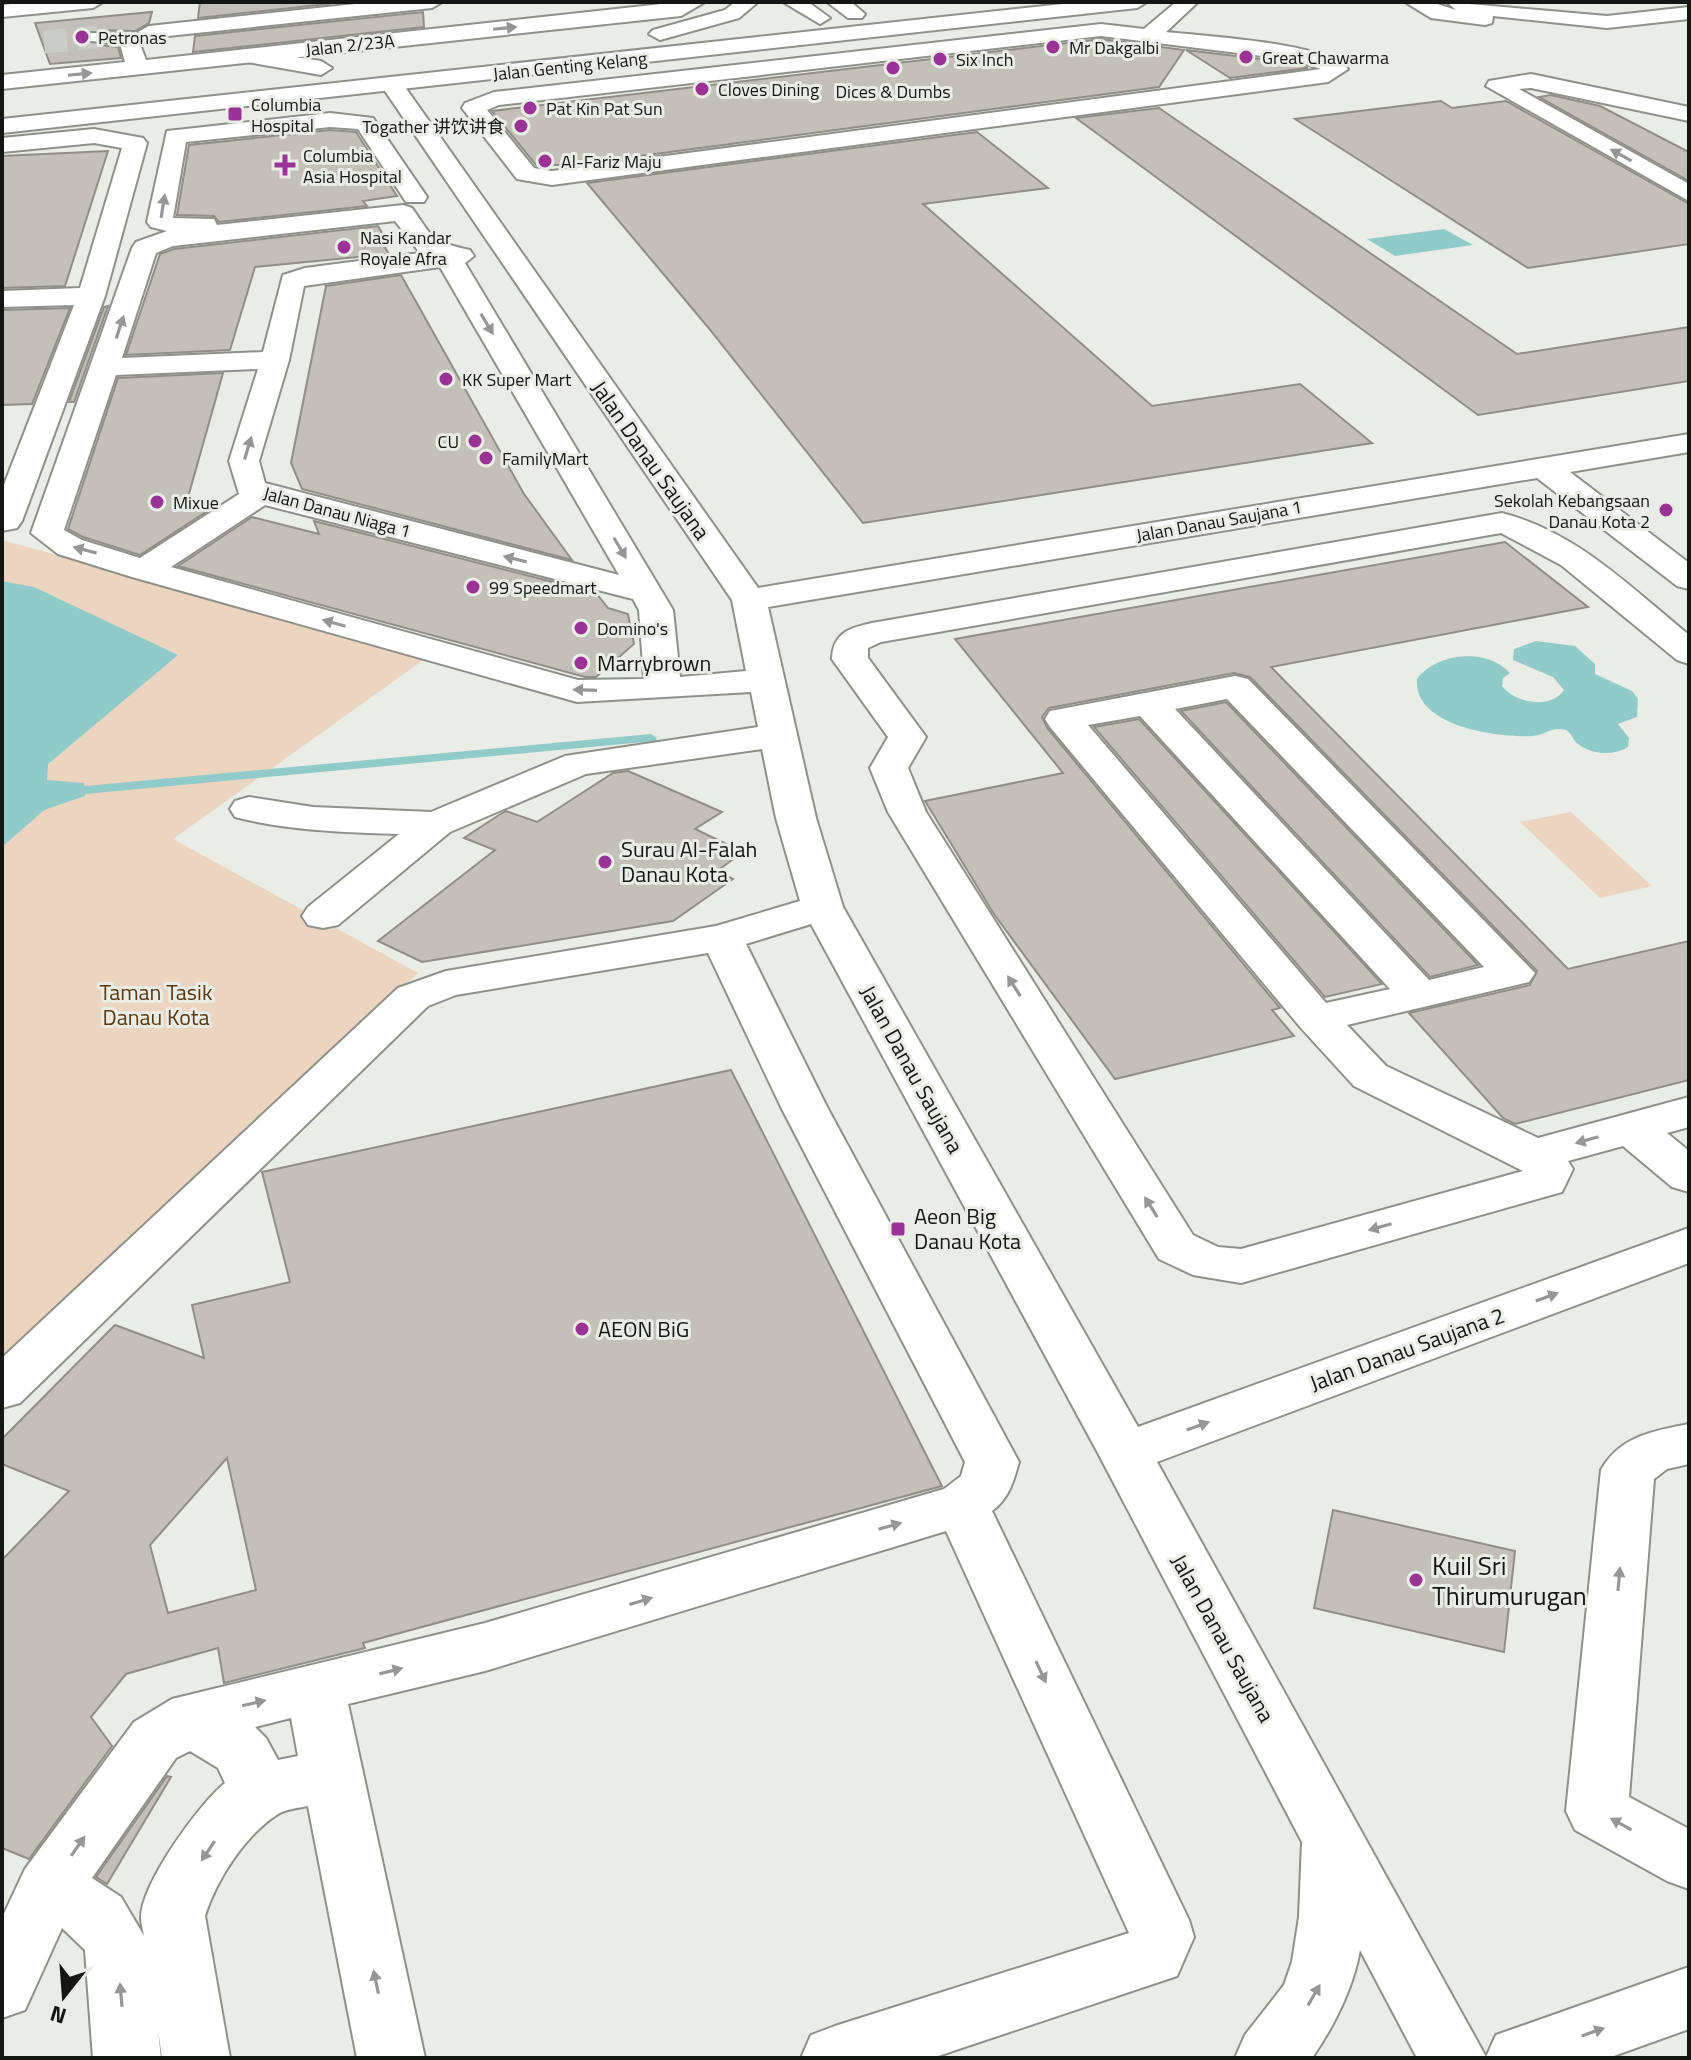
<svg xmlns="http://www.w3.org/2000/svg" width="1691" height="2060" font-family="'Titillium Web','Noto Sans SC',sans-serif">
  <rect width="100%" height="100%" fill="#e9ede5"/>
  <g fill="#ebd5c0">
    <polygon points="2,540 429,656 173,839 418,973 2,1356"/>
    <polygon points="1571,812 1652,886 1600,898 1520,822"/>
  </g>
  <g fill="#91cbc9">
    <polygon points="1444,229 1473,245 1395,256 1367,239"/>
    <polygon points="2,581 34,587 178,655 48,764 47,780 84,783 85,796 44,810 2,847"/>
    <path d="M1536 641 1575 646 1595 664V674L1632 691 1638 699 1637 717 1618 724 1629 738 1628 747C1614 756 1592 755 1578 744 1572 739 1573 735 1566 730 1550 726 1547 735 1532 736 1497 738 1413 726 1417 679 1436 653 1487 647 1510 673L1503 678 1502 686C1515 703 1551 710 1564 690L1553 677 1513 660 1514 649Z"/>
  </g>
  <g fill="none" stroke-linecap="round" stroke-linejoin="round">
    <polygon fill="#91cbc9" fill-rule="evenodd" points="651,734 657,738 655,741 85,794 79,790 85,786"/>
  </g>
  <g fill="#c2c0b8" stroke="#908e87" stroke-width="2" fill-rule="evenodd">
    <polygon points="200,2 346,2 198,18"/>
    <polygon points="152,12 149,23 135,31 91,30 85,35 91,44 118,47 121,58 50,64 35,23"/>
    <polygon points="423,12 424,27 193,52 195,36"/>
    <polygon points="1101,39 1184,50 1159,87 572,165 536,165 492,111"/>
    <polygon points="1186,50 1293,63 1308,68 1230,78"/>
    <polygon points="1551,95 1600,106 1689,152 1689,181 1539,97"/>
    <polygon points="1441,101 1452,108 1506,101 1689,204 1689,244 1528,268 1295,119"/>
    <polygon points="1159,108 1517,354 1689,327 1689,381 1478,415 1076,118"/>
    <polygon points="330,130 356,132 397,196 363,201 367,206 219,222 214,216 177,215 189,145"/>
    <polygon points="977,132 1048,188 923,204 1152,406 1300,384 1372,443 863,523 707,326 587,183"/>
    <polygon points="108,151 65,286 2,288 2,156"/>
    <polygon points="378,226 388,243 384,246 389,254 255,267 230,350 126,355 160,254 174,249"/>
    <polygon points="401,275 524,494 572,560 302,489 291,463 326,286"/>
    <polygon points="108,306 74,402 69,402 104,307"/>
    <polygon points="70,308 32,404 2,405 2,310"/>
    <polygon points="223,373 187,501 212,508 140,555 83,537 68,529 118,378"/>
    <polygon points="252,517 319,534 314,521 596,593 608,608 628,614 634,644 596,677 585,677 178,566"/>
    <polygon points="1505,542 1588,607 1271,667 1568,969 1689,941 1689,1080 1515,1124 1503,1118 1409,1013 1530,985 1537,971 1250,677 1234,673 1049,708 1042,717 1048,729 1280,1008 1272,1010 1294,1036 1115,1079 994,914 925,801 1063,773 955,639"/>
    <polygon points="1226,702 1478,965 1430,977 1181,711"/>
    <polygon points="1139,719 1382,984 1325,997 1094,727"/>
    <polygon points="628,771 722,812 695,829 743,852 717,871 733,879 673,921 422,962 378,941 495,850 464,838 499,815 506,811 537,822 613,773"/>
    <path d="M731 1070 942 1486 363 1643 365 1648 224 1683 218 1648 126 1674 91 1717 112 1746 29 1859 2 1848V1560L69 1491 2 1464V1439L115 1325 204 1358 192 1305 290 1282 262 1172ZM227 1458 256 1590 168 1613 150 1545Z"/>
    <polygon points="1333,1510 1515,1551 1504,1652 1314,1608"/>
    <polygon points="167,1776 171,1777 107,1884 96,1877"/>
  </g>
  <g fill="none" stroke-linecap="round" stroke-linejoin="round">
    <polyline stroke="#c9cdc6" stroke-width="23" stroke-dasharray="23 11" stroke-linecap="butt" points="44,42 98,37"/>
    <defs>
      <g id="minor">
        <polygon points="31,2 103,2 93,8 2,17 2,5"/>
        <polygon points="374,2 442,2 432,8 149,38 138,32 149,26"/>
        <polygon points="680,2 705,2 681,16 2,89 2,75 125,62 120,44 91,41 87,37 91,33 136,34 146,60"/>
        <polygon points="783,2 808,2 830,18 820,24"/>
        <polygon points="827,2 851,2 865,14 862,18 848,18"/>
        <path d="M1176 2H1198L1166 32C1202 36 1328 43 1348 69L1328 82 552 185 517 179 462 108 465 103 494 92 1101 24 1144 29ZM1101 36 1294 60 1321 69 552 171 534 168 487 110 499 105Z"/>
        <polygon points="1405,2 1431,2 1456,10 1447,2 1607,16 1689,7 1689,19 1607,28 1493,16 1492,23 1485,25 1431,18"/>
        <polygon points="1531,74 1689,107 1689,121 1531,88 1519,89 1689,184 1689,201 1486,86 1489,81"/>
        <path d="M392 78 400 80 758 588 1689 434V452L1570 472 1689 563V589L1677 586 1537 478 768 607 816 818 843 907 1138 1427 1689 1228V1263L1157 1462 1486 2057 1496 2035 1689 1967V2029L1608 2058H1417L1360 1950C1353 1989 1334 2026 1312 2058H1235L1245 2035 1284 1985 1292 1962 1299 1917 1302 1842 1098 1453 811 924 746 944 827 1107 1019 1462C1013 1483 1009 1498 992 1511L1189 1920 1194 1937 1177 1976 932 2058H801L811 2035 835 2026 1129 1933 946 1531 485 1671 348 1704 425 2058H357L308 1806C298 1808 286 1809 278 1814 245 1835 216 1880 205 1916L230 2058H162L158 2029 161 2058H93L85 1950 62 1928 25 2010 2 2018V1918L25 1869 134 1722 172 1699 485 1623 944 1489 961 1476 965 1462 781 1107 708 953 456 995 428 1006 20 1403 2 1408V1358L398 988 446 971 716 926 800 901 776 818 762 749 586 774 450 832 338 925 323 928 308 925 302 916 308 907 399 834C344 832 289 831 235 817L230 809 235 801 249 797 313 807 431 812 565 756 758 727 751 692 577 702 132 577 58 554 31 533 132 248 136 242 167 231 151 227 147 222 167 131 330 113 373 118 427 197 424 202H406L358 129 330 127 186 142 173 218 214 219 217 225 403 205 412 208C435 241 431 241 470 250L474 256 465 263 673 610 680 677 746 671 732 600 381 85ZM395 221 420 253 305 268 283 275 263 352 122 358 156 253 173 246ZM440 267 619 575 265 483 259 461 289 360 304 286ZM258 369 229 461 239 494 140 558 82 540 64 530 116 375ZM265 505 633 599 639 610 644 679 578 680 171 567ZM291 1718 298 1756 278 1760 266 1738 255 1727ZM190 1751 218 1768 225 1783C198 1805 142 1883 141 1917 141 1923 143 1930 144 1936L121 1897 92 1878 176 1758Z"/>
        <polygon points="94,129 143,138 147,143 105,296 22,521 17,528 2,531 2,490 74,305 2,307 2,291 80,288 122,148 94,143 2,152 2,138"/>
        <path d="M1502 513C1577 532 1631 588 1689 635V664L1677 660 1561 565 1501 533 881 642 868 648V658L926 737 908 768 926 812 1193 1235 1218 1247 1241 1249 1523 1171 1354 1086 1301 1028 1050 727 1045 719 1050 711 1235 676 1248 679 1535 973 1529 982 1347 1025 1386 1066 1538 1138 1689 1097V1127L1667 1133 1689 1151V1192L1672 1187 1623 1146 1568 1161 1573 1169 1562 1192 1241 1283 1193 1275 1159 1259 888 812 870 768 888 737 832 659C833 633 849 628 872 623ZM1227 699 1484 967 1429 980 1175 709ZM1140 716 1390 989 1326 1003 1088 725Z"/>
        <path d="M1689 1424V1464L1667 1469 1654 1479 1629 1797 1689 1829V1889L1667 1881 1575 1830 1566 1811 1601 1470C1620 1436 1653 1431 1689 1424Z"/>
      </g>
      <g id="major">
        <polygon points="735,2 758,2 739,18 660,40 649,34 653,30 725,10"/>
        <polygon points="1081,2 1147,2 1137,8 2,133 2,119"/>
        <polygon points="250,50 321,61 332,68 321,75 242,61 239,56"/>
      </g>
    </defs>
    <use href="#minor" stroke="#8e918a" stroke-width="4"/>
    <use href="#major" stroke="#8e918a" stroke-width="4"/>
    <use href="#minor" fill="#fff" fill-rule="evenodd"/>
    <use href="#major" fill="#fff" fill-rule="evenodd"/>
  </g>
  <defs><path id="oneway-solid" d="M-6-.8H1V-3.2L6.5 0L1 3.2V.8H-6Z" transform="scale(2)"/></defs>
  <g fill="#959695">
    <use href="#oneway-solid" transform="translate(505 28) rotate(-6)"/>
    <use href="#oneway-solid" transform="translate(80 74) rotate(-6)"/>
    <use href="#oneway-solid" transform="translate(1621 155) rotate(-151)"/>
    <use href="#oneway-solid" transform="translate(163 206) rotate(-81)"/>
    <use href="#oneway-solid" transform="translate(487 324) rotate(59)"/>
    <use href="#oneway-solid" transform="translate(120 327) rotate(-72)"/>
    <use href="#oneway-solid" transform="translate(248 448) rotate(-73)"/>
    <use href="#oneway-solid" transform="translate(620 548) rotate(59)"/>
    <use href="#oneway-solid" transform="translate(85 550) rotate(-165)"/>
    <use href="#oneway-solid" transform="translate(515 559) rotate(-166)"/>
    <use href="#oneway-solid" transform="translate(334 623) rotate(-164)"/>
    <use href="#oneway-solid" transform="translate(585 690) rotate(-178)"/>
    <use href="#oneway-solid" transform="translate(1014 986) rotate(-122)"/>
    <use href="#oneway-solid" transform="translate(1587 1140) rotate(164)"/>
    <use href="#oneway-solid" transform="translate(1151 1207) rotate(-122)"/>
    <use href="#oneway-solid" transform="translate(1380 1227) rotate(164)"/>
    <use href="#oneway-solid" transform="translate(1547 1297) rotate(-20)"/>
    <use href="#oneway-solid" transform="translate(1198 1426) rotate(-20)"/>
    <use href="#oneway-solid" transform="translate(890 1526) rotate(-16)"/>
    <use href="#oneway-solid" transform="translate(1619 1579) rotate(-85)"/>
    <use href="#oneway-solid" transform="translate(641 1601) rotate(-17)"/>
    <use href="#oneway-solid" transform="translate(391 1671) rotate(-14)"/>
    <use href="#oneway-solid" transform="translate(1041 1672) rotate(65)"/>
    <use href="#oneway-solid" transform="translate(254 1703) rotate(-13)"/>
    <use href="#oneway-solid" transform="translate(1621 1824) rotate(-151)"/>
    <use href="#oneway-solid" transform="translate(78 1846) rotate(-55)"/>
    <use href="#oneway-solid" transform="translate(208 1851) rotate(124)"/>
    <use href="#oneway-solid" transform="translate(376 1982) rotate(-102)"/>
    <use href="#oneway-solid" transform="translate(121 1995) rotate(-95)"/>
    <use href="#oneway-solid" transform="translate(1314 1995) rotate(-60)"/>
    <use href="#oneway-solid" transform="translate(1593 2032) rotate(-19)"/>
  </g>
  <g fill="#9b3397" stroke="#e9ede5" stroke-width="3">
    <circle cx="82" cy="37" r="8"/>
    <circle cx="1053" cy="47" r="8"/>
    <circle cx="1246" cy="57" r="8"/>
    <circle cx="940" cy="59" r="8"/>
    <circle cx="893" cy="68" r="8"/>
    <circle cx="702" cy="89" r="8"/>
    <circle cx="530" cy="108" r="8"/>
    <rect x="227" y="106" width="16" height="16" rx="4"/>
    <circle cx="521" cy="126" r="8"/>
    <circle cx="545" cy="161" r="8"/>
    <path d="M281 153h8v8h8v8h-8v8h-8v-8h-8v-8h8z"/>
    <circle cx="344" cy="247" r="8"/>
    <circle cx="446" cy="379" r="8"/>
    <circle cx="475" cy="441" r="8"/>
    <circle cx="486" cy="458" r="8"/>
    <circle cx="157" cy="502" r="8"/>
    <circle cx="1666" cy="510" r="8"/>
    <circle cx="473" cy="587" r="8"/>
    <circle cx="581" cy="628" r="8"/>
    <circle cx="581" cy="663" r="8"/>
    <circle cx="605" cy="862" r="8"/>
    <rect x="890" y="1221" width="16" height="16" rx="4"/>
    <circle cx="582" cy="1329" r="8"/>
    <circle cx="1416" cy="1580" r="8"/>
  </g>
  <g text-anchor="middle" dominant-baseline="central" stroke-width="6" stroke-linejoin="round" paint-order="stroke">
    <g font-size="18" fill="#141613" stroke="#e9ede5" text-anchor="start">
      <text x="98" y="37">Petronas</text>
      <text x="1069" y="47">Mr Dakgalbi</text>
      <text x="1262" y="57">Great Chawarma</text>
      <text x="956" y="59">Six Inch</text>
      <text x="718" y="89">Cloves Dining</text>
      <text x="893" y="91" text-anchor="middle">Dices &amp; Dumbs</text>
      <text x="251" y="104">Columbia<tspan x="251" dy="21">Hospital</tspan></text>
      <text x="546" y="108">Pat Kin Pat Sun</text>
      <text x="505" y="126" text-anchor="end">Togather 讲饮讲食</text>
      <text x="303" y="155">Columbia<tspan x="303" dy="21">Asia Hospital</tspan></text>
      <text x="561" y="161">Al-Fariz Maju</text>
      <text x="360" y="237">Nasi Kandar<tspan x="360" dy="21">Royale Afra</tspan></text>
      <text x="462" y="379">KK Super Mart</text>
      <text x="459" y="441" text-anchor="end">CU</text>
      <text x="502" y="458">FamilyMart</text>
      <text x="1650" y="500" text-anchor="end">Sekolah Kebangsaan<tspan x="1650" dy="21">Danau Kota 2</tspan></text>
      <text x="173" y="502">Mixue</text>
      <text x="489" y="587">99 Speedmart</text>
      <text x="597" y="628">Domino's</text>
    </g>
    <g font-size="18" fill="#141613" stroke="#e9ede5">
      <text transform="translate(350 45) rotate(-6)">Jalan 2/23A</text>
      <text transform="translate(570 66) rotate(-6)">Jalan Genting Kelang</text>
      <text transform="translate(337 512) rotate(15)">Jalan Danau Niaga 1</text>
      <text transform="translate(1219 521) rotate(-10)">Jalan Danau Saujana 1</text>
    </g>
    <g font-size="22" fill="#141613" stroke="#e9ede5">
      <text transform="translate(651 460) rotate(55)">Jalan Danau Saujana</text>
      <text transform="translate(912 1069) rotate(61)">Jalan Danau Saujana</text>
      <text transform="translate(1407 1349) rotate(-20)">Jalan Danau Saujana 2</text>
      <text transform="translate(1223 1638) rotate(61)">Jalan Danau Saujana</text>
    </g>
    <g font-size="22" fill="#141613" stroke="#e9ede5" text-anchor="start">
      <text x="597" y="663">Marrybrown</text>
      <text x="621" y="849">Surau Al-Falah<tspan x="621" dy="25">Danau Kota</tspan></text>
      <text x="914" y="1216">Aeon Big<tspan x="914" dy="25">Danau Kota</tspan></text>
      <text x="598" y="1329">AEON BiG</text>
    </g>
    <g font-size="22" fill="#59370f" stroke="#e9ede5">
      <text x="156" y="992">Taman Tasik<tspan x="156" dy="25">Danau Kota</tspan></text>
    </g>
    <g font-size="26" fill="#141613" stroke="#e9ede5" text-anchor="start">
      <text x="1432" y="1565">Kuil Sri<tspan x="1432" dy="30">Thirumurugan</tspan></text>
    </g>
  </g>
  <rect width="1691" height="2060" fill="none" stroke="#141613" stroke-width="8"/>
  <g transform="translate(64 1996) rotate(197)" stroke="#e9ede5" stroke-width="6" paint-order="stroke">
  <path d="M0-6L14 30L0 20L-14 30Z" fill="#141613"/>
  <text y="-12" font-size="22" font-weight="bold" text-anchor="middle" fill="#141613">N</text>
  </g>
</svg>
